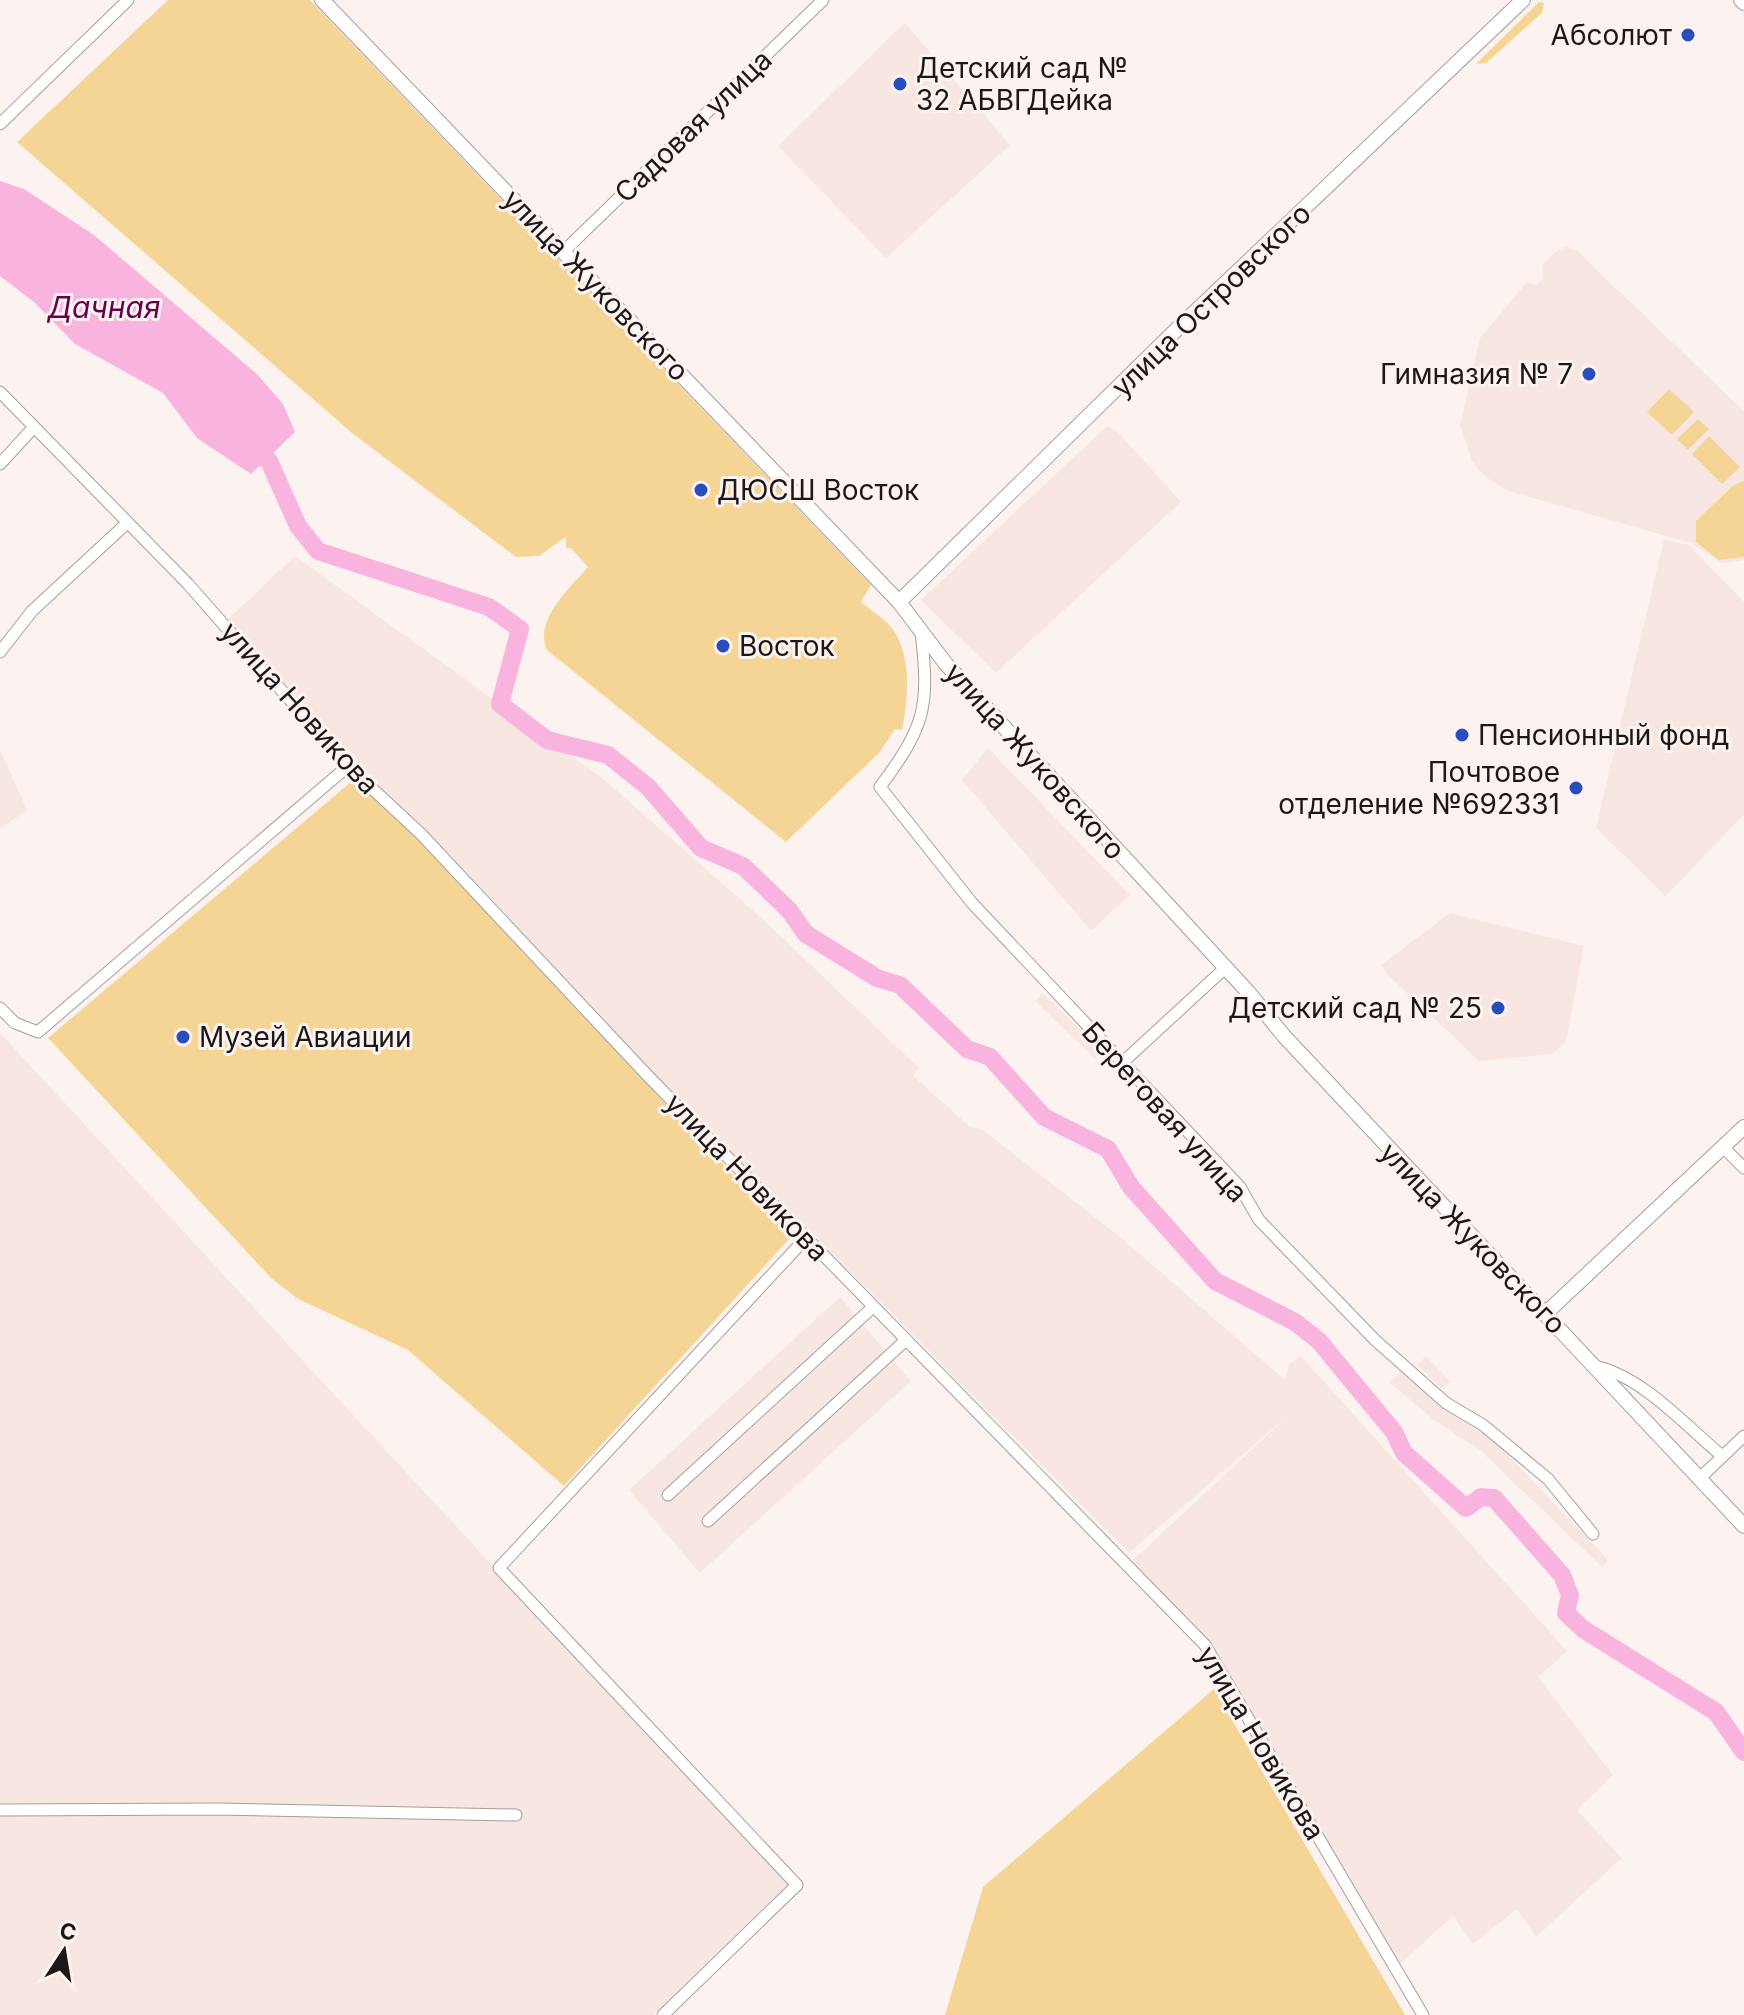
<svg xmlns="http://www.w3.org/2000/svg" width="1744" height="2015" font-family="Inter,sans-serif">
  <rect width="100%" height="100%" fill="#fcf3f0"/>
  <g fill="#f8e6e2">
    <polygon points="905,23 1010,145 886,258 778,146"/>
    <polygon points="1566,247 1575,249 1744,411 1744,560 1721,563 1691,543 1505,490 1483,475 1472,461 1460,425 1480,338 1527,282 1537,285 1543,278 1542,266 1555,252"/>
    <polygon points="1107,426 1118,432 1181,502 996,673 921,600"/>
    <polygon points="1664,539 1689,545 1744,602 1744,815 1665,896 1596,828"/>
    <polygon points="295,556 606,781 766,922 919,1068 913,1076 969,1126 983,1130 1119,1236 1285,1380 1289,1364 1301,1356 1567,1651 1538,1677 1613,1775 1577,1810 1622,1858 1536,1937 1517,1909 1473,1944 1453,1916 1397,1967 1208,1646 1131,1562 1290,1414 1129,1553 792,1213 644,1071 226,621"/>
    <polygon points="988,748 1130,895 1091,931 962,780"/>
    <polygon points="0,750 27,810 0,829"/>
    <polygon points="1450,913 1584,946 1566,1042 1553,1054 1479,1061 1388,975 1381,965"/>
    <polygon points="1042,993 1102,1051 1095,1059 1035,1001"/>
    <polygon points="0,1033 788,1885 653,2015 0,2015"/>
    <polygon points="840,1297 911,1381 700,1573 629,1490"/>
    <polygon points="1426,1356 1451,1382 1442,1389 1418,1365"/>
    <polygon points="1401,1371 1445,1410 1494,1440 1608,1560 1602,1567 1481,1451 1433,1419 1390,1383"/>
  </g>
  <g fill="#f5d596">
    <path d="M168 0H310L871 585 861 602C872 611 886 619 894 631 912 658 908 700 902 730L895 729 879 753 786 842 547 650C533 620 571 587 588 567L571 548H566V537L539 556 516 557 352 433 17 142Z"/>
    <polygon points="1539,2 1544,3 1542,13 1486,63 1476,64"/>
    <polygon points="1669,389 1694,412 1672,435 1647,412"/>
    <polygon points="1698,419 1709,429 1688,450 1677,439"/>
    <polygon points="1709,436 1740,467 1722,484 1692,454"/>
    <polygon points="1744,481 1744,557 1719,560 1696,542 1696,521 1734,485"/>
    <polygon points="358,776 791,1237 564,1486 408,1350 298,1299 271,1278 48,1038"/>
    <polygon points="1214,1689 1405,2015 945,2015 983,1887"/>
  </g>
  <polygon fill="#f8b4de" points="0,181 24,189 94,235 257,374 283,404 295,432 251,474 197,438 163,393 75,344 34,302 0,276"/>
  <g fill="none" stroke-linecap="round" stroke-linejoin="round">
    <polyline stroke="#f8b4de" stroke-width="18" points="251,449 269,461 298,526 318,551 489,607 520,629 500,704 547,740 608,755 648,787 701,848 743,866 789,910 806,934 877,978 900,985 967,1049 990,1057 1044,1117 1108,1149 1131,1187 1215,1281 1295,1322 1319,1341 1394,1432 1404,1453 1466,1508 1481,1497 1494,1498 1562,1575 1570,1595 1566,1613 1583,1629 1716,1712 1744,1752"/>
    <defs>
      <g id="minor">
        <polyline points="0,124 128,0"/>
        <polyline points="563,252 823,0"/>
        <polyline points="0,392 188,584 348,766 421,834 648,1076 1205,1645 1423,2015"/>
        <polyline points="0,464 34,427"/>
        <path d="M921 632C930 708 925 726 880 787L972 903 1240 1187 1259 1220 1375 1340 1446 1403 1483 1425 1548 1479 1593 1534"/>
        <polyline points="0,652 32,611 126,524"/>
        <polyline points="0,1008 15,1023 38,1032 348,766"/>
        <polyline points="1122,1063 1224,969"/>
        <polyline points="1723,1147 1744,1168"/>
        <path d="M1595 1366C1643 1377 1684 1424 1721 1455"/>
        <polyline points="1699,1479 1744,1436"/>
        <polyline points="668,1495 873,1307"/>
        <polyline points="708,1521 906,1340"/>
        <polyline points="0,1810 220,1809 516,1815"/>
        <polyline points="663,2015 797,1885 499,1568 806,1238"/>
      </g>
      <g id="major">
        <polyline points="322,0 899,602 946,664 1249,993 1284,1036 1744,1526"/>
        <polyline points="1741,0 1744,3"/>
        <polyline points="899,602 1174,332 1523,0"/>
        <polyline points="1545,1314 1744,1127"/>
      </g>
    </defs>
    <use href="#minor" stroke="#a69e9c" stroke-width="13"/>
    <use href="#major" stroke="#a69e9c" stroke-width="16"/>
    <use href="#minor" stroke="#fff" stroke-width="11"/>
    <use href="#major" stroke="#fff" stroke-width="14"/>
  </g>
  <g fill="#284ebd" stroke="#fcf3f0" stroke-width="3">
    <circle cx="1688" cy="35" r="8"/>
    <circle cx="900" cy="84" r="8"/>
    <circle cx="1589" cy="374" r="8"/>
    <circle cx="701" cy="490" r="8"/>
    <circle cx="723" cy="646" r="8"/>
    <circle cx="1462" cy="735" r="8"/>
    <circle cx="1576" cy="788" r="8"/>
    <circle cx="1498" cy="1008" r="8"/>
    <circle cx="183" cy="1037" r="8"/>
  </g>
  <g text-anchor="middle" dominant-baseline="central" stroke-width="6" stroke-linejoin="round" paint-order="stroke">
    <g font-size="28" fill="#1b1817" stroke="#fcf3f0" text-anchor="start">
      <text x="1672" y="35" text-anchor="end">Абсолют</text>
      <text x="916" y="68">Детский сад №<tspan x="916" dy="32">32 АБВГДейка</tspan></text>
      <text x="1573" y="374" text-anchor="end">Гимназия № 7</text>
      <text x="717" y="490">ДЮСШ Восток</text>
      <text x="739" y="646">Восток</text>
      <text x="1478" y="735">Пенсионный фонд</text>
      <text x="1560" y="772" text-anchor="end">Почтовое<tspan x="1560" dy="32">отделение №692331</tspan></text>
      <text x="1482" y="1008" text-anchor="end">Детский сад № 25</text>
      <text x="199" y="1037">Музей Авиации</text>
    </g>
    <g font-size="28" fill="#1b1817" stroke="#fcf3f0">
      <text transform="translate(693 126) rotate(-44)">Садовая улица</text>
      <text transform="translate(596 285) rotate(46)">улица Жуковского</text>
      <text transform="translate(1211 300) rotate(-44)">улица Островского</text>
      <text transform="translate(300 708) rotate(48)">улица Новикова</text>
      <text transform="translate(1035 761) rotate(48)">улица Жуковского</text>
      <text transform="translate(1165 1112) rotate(48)">Береговая улица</text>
      <text transform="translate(747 1177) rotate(46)">улица Новикова</text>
      <text transform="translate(1473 1238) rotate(46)">улица Жуковского</text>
      <text transform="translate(1261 1743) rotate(59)">улица Новикова</text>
    </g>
    <g font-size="30" font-style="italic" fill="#66004e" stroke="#fcf3f0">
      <text x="104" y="307">Дачная</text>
    </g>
  </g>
  <g transform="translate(64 1951) rotate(12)" stroke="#fcf3f0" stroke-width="6" paint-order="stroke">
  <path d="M0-6L14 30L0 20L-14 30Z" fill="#1b1817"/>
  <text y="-12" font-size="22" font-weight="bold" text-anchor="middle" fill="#1b1817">С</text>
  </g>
</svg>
